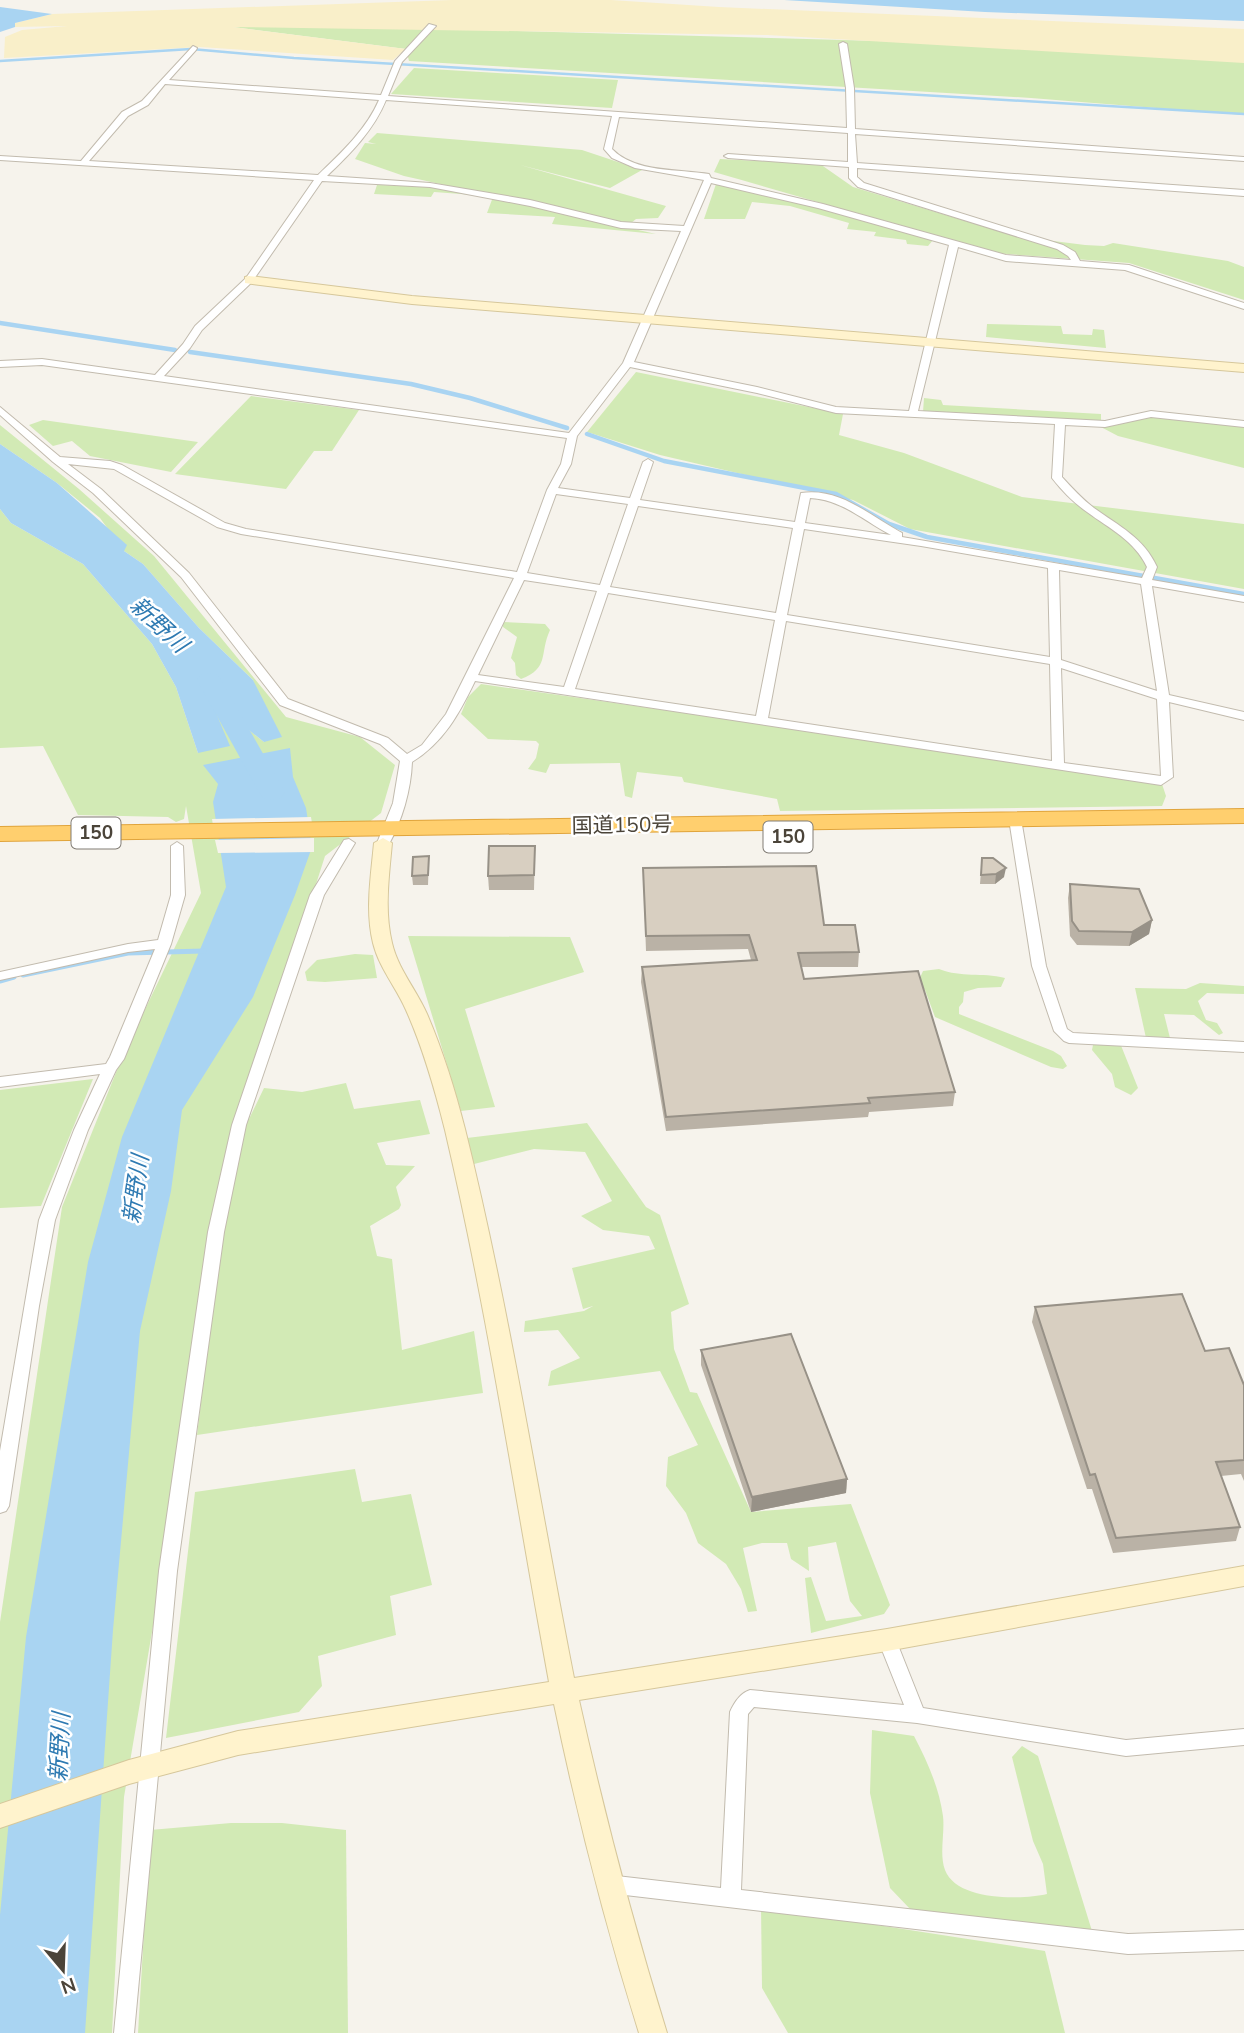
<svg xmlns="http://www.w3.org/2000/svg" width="1244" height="2033" font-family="'Nunito Sans','Noto Sans JP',sans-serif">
  <rect width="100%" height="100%" fill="#f6f3ec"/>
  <g fill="#d2eab5">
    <polygon points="194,22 986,44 1244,62 1244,115 1031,98 409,61 406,49"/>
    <polygon points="414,68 618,80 612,108 391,94"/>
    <polygon points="377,133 582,150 642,170 610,188 520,165 666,206 658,218 636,219 631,223 608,221 404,176 355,159 365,143 376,144 368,142"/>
    <polygon points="720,159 820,164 853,187 1015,236 1085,245 1104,246 1113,243 1228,261 1244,267 1244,300 1129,263 994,253 714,172"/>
    <polygon points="716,184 834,212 933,240 928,246 907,244 906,240 874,236 876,232 847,229 849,223 790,206 752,202 745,219 704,219"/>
    <polygon points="377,185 423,186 488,196 434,192 431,197 374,194"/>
    <polygon points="493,197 656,234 552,224 555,217 487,213"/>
    <polygon points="987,324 1061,326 1063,334 1092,335 1093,329 1104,330 1106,348 986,337"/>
    <polygon points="636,372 843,414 839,435 904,453 1022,497 1244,524 1244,589 910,529 853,500 660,455 587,432"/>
    <polygon points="251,396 359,410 332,451 314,451 286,489 175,474"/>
    <polygon points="924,398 941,400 943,405 1101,414 1101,423 923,412"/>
    <polygon points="1162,414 1244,426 1244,468 1118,436 1099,426"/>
    <polygon points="43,420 198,442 171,472 90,456 72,441 53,446 29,425"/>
    <polygon points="0,425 79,489 154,556 286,717 360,737 395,765 381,813 325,856 302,928 249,1119 264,1088 302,1092 346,1083 354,1109 420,1100 430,1134 377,1143 386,1165 415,1166 396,1187 401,1205 399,1209 370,1226 377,1256 392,1259 402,1350 474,1331 483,1393 197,1435 224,1208 124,1797 112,2033 0,2033 0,1622 62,1207 123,1055 201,893 186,806 184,819 176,822 168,817 78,815 43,746 0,748 0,509 11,523 83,564 152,644 176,687 198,753 209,698 264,742 253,680 199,628 143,564 124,551 100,518 57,483 0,444"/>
    <path d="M503 622 545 624 550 630C539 654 550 668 521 679L516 675 515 663 511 658 517 637 503 627Z"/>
    <polygon points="481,684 1161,781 1166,796 1162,806 780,811 777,799 684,782 682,777 637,772 632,798 625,796 620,763 550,764 546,773 528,769 536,758 539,744 536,741 488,739 461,714 468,697"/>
    <polygon points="408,936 570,937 584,972 465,1009 495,1107 461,1111"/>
    <polygon points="355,954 373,955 377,978 325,982 307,981 305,972 317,960"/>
    <path d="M939 969C962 978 981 972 1005 978L1001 987 978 988 964 992 963 1002 959 1007V1014L1053 1051 1061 1056 1067 1066 1063 1069 1051 1067 935 1017 925 990 918 982 923 971Z"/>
    <polygon points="1200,983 1244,986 1244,994 1207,993 1198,1001 1206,1020 1217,1023 1223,1033 1219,1035 1194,1015 1164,1014 1170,1038 1146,1038 1135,988 1186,989"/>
    <polygon points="1105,1042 1120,1043 1138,1088 1131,1095 1115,1087 1112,1074 1092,1050 1093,1045"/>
    <polygon points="93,1079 41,1206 0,1208 0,1090"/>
    <polygon points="587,1123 646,1207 660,1215 689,1304 671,1312 674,1349 690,1392 697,1393 751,1512 851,1504 890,1605 884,1614 811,1633 805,1578 811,1577 826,1621 862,1616 850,1601 836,1542 808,1547 809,1571 791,1559 787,1543 762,1543 743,1548 757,1611 748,1612 741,1589 726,1564 698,1543 686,1513 666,1486 668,1457 698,1445 660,1371 548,1386 551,1371 580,1358 558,1330 524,1332 525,1321 584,1311 593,1306 583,1309 572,1268 655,1249 649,1236 603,1230 581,1216 612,1201 585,1152 534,1149 474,1164 467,1138"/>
    <polygon points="355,1469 362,1502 411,1494 432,1585 390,1596 396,1635 318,1656 322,1686 299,1712 166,1738 195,1492"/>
    <path d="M872 1730 914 1736C927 1761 939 1787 943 1816 945 1833 939 1854 945 1870 957 1901 1020 1900 1047 1894L1043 1864 1033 1841 1012 1757 1022 1746 1038 1756 1092 1931 911 1910 890 1888 870 1793Z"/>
    <polygon points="231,1823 282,1823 346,1830 348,2033 138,2033 150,1830"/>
    <polygon points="761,1907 1045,1951 1065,2033 788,2033 762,1988"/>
  </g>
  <polygon fill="#f9efc9" points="452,0 611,0 719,7 1244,29 1244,63 767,35 233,27 406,49 393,60 200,47 4,58 5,37 22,30 67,26 15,27 15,23 52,14"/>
  <g fill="#a9d4f2">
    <polygon points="784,0 1244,0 1244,21 985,12"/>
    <polygon points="0,7 52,14 15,23 15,27 0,32"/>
    <polygon points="0,444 57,483 127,545 124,551 143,564 199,628 253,680 282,737 264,742 210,699 230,746 198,753 176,687 152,644 83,564 11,523 0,509"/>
    <polygon points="290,748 293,777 306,808 312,847 295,895 253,997 182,1110 171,1191 140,1331 113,1630 85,2033 0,2033 0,1915 26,1637 88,1262 122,1137 226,887 213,802 218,784 203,765"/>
  </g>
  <g fill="#f6f3ec">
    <polygon points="311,817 314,837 215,838 212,819"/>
    <polygon points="314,838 314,852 218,853 215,840"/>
  </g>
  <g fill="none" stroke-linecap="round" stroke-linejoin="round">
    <polyline stroke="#a9d4f2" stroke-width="2.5" points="0,61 191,49 294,58 1244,114"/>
    <g stroke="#a9d4f2" stroke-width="4.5">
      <polyline points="0,323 175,350"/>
      <polyline points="190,352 411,384 470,398 567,428"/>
      <polyline points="587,434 664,461 836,494 889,524 927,537 1244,594"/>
    </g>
    <g stroke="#a9d4f2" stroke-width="5">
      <polyline points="23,975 128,953 204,951"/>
      <polyline points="0,981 14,977"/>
    </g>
    <polygon fill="#a9d4f2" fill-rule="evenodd" points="209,673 218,675 221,680 285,792 281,798 272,800 263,798 259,792 197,680 200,675"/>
    <defs>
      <g id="street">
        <path d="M429 24 436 26 402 62 388 96 847 128 846 88 839 44 843 42 847 44 854 88 855 129 1244 157V161L855 134 857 163 1244 190V196L857 168V177L864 183 1063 245 1075 252 1080 261 1129 265 1244 303V309L1125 270 1006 261 958 247 918 411 1105 421 1151 411 1244 421V427L1151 417 1105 427 1065 425 1062 477C1072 488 1082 499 1094 508 1119 526 1144 538 1157 567L1152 580 1244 596V602L1152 586 1169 695 1244 712V720L1169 702 1173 777 1161 785 475 681C459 714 444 742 412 762 411 790 402 821 388 846H378L377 843 393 803 400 761 380 744 280 705 181 577 93 493 53 462 0 415V407L60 457 110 461 122 465 225 523 246 529 517 572 547 490 561 464 567 438 42 365 0 367V361L42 359 155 375 183 344 195 326 246 278 314 180 0 160V156L81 161 122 112 142 101 193 46 197 48 196 50 169 80 381 95 395 61ZM165 84 379 100C366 130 341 153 318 175L89 161 128 116 148 105ZM386 100 612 116 604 149 612 158 635 168 704 180 684 226 621 222 530 200 430 183 327 176C350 154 374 130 386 100ZM619 117 848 133V162L728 154 724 156 728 158 849 167V178L858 187 1057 249 1068 256 1071 260 1006 255 823 204 711 178 709 174C679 169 635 173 612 149ZM322 181 430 187 530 206 621 228 681 231 623 363 569 433 164 376 190 348 202 330 252 282ZM711 183 818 208 949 245 909 411 836 407 757 387 634 362ZM630 367 757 393 836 413 1055 424 1052 478C1062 491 1074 503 1087 512 1110 529 1134 540 1147 567L1142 578 902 537V533C870 516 840 487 801 493L795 522 640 500 653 462 648 459 643 462 630 498 558 488 571 464 577 436ZM68 464 114 469 217 527 241 534 514 578 446 714 422 745 407 754 388 738 288 699 189 573 101 489ZM556 494 628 504 600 585 527 573ZM810 498C841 499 864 521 891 535L805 523ZM638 506 793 528 776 613 610 587ZM804 529 921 546 1048 568 1050 657 787 615ZM1059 570 1141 584 1157 691 1061 660ZM524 580 597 591 564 687 478 675ZM608 593 775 620 756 716 575 689ZM786 621 1050 664 1052 761 768 718ZM1061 668 1157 699 1161 776 1064 763Z"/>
        <polygon points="1015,815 1021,819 1046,966 1067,1029 1073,1033 1244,1042 1244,1052 1069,1043 1064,1041 1054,1031 1032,966 1009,819"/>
        <polygon points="349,839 355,843 324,895 246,1125 224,1232 177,1571 134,2033 114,2033 159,1571 208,1232 232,1125 310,895 344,840"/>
        <polygon points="177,842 183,846 185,895 171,944 124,1059 116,1070 88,1130 55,1220 39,1306 9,1506 6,1511 0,1513 0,1451 39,1220 74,1130 100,1074 0,1087 0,1077 106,1064 110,1057 155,949 128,952 0,980 0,972 128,944 158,940 171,895 171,846"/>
        <path d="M887 1632 893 1634 896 1640 923 1708 1126 1740 1244 1729V1745L1126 1756 917 1723 754 1707 748 1714 741 1890 1128 1934 1244 1930V1950L1128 1954 608 1893 601 1891 598 1884 601 1877 608 1875 721 1888 730 1712C734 1703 740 1693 750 1690L904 1705 878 1640 881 1634Z"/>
      </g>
      <g id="secondary">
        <polygon points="249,276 412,296 1244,364 1244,372 412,304 245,283 245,277"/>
        <path d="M383 838 392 843C389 876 384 910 392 943 398 969 416 989 427 1014 443 1051 455 1090 465 1129 510 1310 538 1495 574 1678L887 1629 1244 1566V1586L887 1651 579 1700C604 1813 633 1923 667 2033H639C605 1924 577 1815 554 1704L238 1755 129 1784 0 1828V1804L129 1760 238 1731 549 1682C515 1498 488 1313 445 1130 435 1090 423 1048 406 1010 396 987 379 968 373 943 365 910 371 876 374 843Z"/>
      </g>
      <polygon id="highway" points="1244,809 1244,823 0,841 0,827"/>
    </defs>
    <use href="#street" stroke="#c2bbae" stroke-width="2"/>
    <use href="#secondary" stroke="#d6c79b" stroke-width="2"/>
    <use href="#highway" stroke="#e0a43c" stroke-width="2"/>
    <use href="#street" fill="#fff" fill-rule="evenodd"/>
    <use href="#secondary" fill="#fff3cd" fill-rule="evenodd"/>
    <use href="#highway" fill="#ffcf6e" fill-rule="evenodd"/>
  </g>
  <g fill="#bab2a6">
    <polygon points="535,846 534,890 489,890 488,876"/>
    <polygon points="429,856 428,885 413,885 412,876"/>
    <polygon points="982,858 1004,877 995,884 980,884"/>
    <polygon points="643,868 824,925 859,952 858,967 801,967 804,979 955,1092 953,1106 869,1112 868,1117 666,1131 641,982 642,967 751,960 748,949 646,951"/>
    <polygon points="1070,884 1152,920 1149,934 1129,946 1077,945 1070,936 1068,898"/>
    <polygon points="1035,1307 1205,1351 1244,1385 1244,1481 1241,1474 1221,1476 1240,1527 1236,1541 1113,1553 1092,1489 1087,1489 1032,1322"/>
    <polygon points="701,1350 847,1479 846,1493 751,1512 701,1365"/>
  </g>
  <g fill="#979187">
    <polygon points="1006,868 1004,877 995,884 996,874"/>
    <polygon points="1152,920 1149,934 1129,946 1132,932"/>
    <polygon points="847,1479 846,1493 751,1512 752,1497"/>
  </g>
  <g fill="#d8cfc1" stroke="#979187" stroke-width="2">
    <polygon points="489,846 535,846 534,875 488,876"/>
    <polygon points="429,856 428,875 412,876 413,857"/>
    <polygon points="982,858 993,858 1006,868 996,874 981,875"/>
    <polygon points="816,866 824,925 855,925 859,952 798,953 804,979 918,971 955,1092 868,1098 870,1103 666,1117 642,967 757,960 749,935 646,936 643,868"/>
    <polygon points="1070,884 1139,889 1152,920 1132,932 1079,931 1072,921"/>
    <polygon points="1182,1294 1205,1351 1229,1348 1244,1385 1244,1460 1216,1462 1240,1527 1116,1538 1095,1474 1090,1475 1035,1307"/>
    <polygon points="791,1334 847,1479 752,1497 701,1350"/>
  </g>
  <g text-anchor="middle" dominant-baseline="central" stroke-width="5" stroke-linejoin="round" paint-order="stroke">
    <g fill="#fff" stroke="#817c74" stroke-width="2">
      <rect x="71.5" y="817.5" width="49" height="31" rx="5"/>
      <rect x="763.5" y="821.5" width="49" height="31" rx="5"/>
    </g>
    <g font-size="19" font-weight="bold" fill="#4b4439">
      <text x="96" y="833">150</text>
      <text x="788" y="837">150</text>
    </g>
    <g font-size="21" fill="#4b4439" stroke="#fff">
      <text transform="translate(622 825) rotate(-1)">国道150号</text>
    </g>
    <g font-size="23" font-style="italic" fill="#2e7ab2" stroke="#fff">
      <text transform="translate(159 625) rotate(43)">新野川</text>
      <text transform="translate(136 1189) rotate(-82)">新野川</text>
      <text transform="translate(60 1747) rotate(-87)">新野川</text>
    </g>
  </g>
  <g transform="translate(63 1970) rotate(161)" stroke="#ffffff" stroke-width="5" paint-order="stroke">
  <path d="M0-5L12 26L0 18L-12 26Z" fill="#4b4439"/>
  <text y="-10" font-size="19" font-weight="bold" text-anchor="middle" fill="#4b4439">N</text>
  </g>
</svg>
